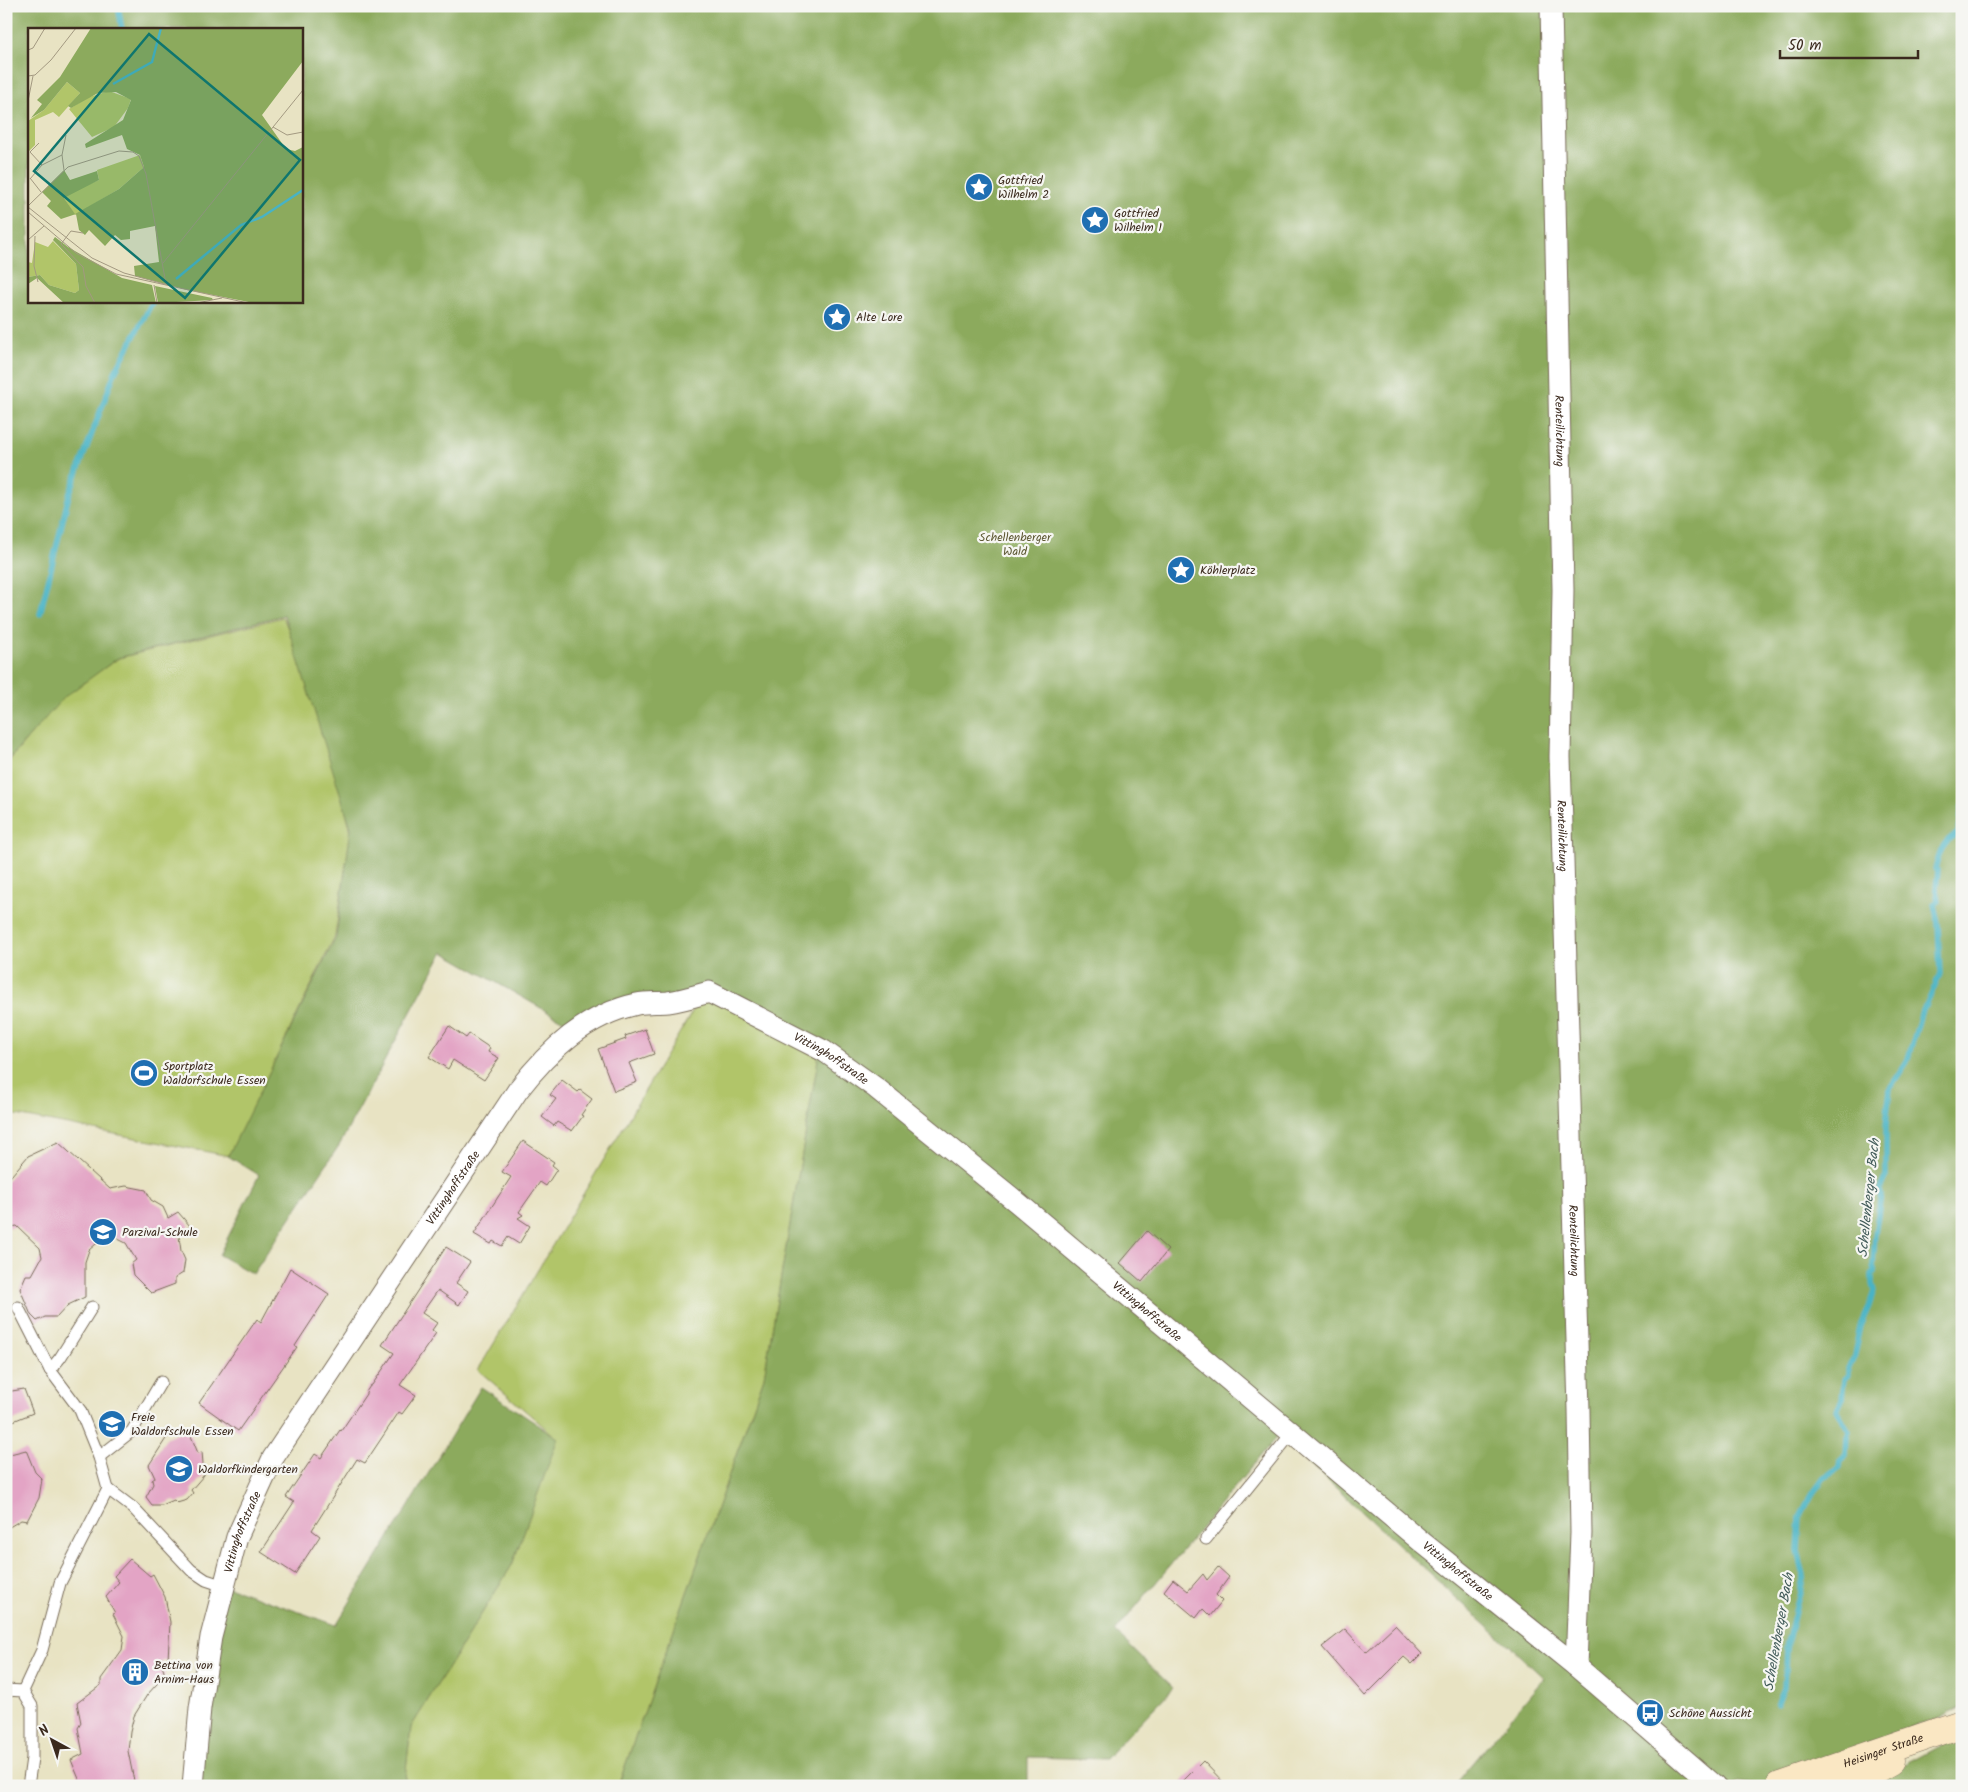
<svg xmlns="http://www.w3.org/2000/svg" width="1968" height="1792" font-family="Kalam,sans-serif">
  <rect width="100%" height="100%" fill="#f6f6f2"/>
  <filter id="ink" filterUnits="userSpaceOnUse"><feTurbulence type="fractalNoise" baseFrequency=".02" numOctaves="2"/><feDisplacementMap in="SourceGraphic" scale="10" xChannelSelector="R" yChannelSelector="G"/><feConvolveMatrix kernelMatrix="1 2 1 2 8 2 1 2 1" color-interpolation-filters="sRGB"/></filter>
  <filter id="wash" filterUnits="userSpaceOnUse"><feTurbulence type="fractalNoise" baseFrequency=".0096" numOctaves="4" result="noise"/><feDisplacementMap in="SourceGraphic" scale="20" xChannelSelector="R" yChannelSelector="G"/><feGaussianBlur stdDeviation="1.12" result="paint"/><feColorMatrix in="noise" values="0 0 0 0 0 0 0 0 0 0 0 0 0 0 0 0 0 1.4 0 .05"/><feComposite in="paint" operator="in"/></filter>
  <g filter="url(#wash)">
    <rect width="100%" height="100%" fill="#e8e3c3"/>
    <g fill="#b1c569" stroke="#767844">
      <polygon points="283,617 320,704 351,832 335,936 229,1156 6,1113 6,765 62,696 119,658"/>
      <polygon points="707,987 819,1054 764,1377 618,1786 404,1786 411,1727 512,1565 557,1438 478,1370"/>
    </g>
    <g fill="#8caa5d" stroke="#646a3e" fill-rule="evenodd">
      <path d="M6 6H1962V1705L1940 1717 1756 1786 1737 1783 1733 1786H1454L1544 1678 1278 1435 1115 1632 1173 1688 1105 1759 1028 1757V1786H618L764 1377 819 1054 707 987 567 1023 443 952 340 1144 253 1274 219 1255 259 1175 228 1156 336 937 351 828 284 615 118 658 63 698 6 763ZM29 29H301V301H29Z"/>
      <polygon points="481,1387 558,1438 512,1565 411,1727 404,1786 195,1786 225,1586 336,1625"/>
      <polygon points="1962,1734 1962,1786 1865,1786"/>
    </g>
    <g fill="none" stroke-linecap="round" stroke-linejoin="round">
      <g stroke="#48b3c5" stroke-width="5.5">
        <polyline points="118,6 122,29"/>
        <polyline points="40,614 69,495 115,372 153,301"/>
        <path d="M1777 1704 1784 1688 1786 1648 1804 1575 1798 1551 1800 1517 1813 1493 1824 1478 1835 1472 1840 1467 1841 1461 1846 1456 1847 1437 1849 1431 1837 1410 1842 1400 1844 1379 1848 1375V1368L1853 1360 1860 1326 1869 1306 1874 1291 1872 1284V1274L1875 1272 1873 1266 1875 1234 1881 1195 1880 1191 1886 1178V1125L1890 1088 1907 1062 1922 1010 1926 1006 1940 974 1938 923 1934 904 1938 901 1936 889 1938 871 1935 869C1940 853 1942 841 1957 834L1960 827 1962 807"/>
      </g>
    </g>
    <g id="blocks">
      <g fill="#e3a4c5">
        <polygon points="449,1026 466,1038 469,1034 490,1048 488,1052 499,1058 484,1080 453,1060 448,1069 429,1057"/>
        <polygon points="645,1029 654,1054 629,1063 637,1082 614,1091 598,1049 626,1039 625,1036"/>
        <polygon points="562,1080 578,1092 580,1090 592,1099 581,1115 583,1116 572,1131 557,1122 554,1126 542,1117 556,1099 550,1095"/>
        <polygon points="523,1141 554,1162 552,1165 557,1169 546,1186 540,1182 519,1212 523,1215 518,1218 530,1226 519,1244 508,1237 502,1246 493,1241 491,1244 474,1234 511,1177 502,1172"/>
        <polygon points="58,1142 110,1189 126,1186 146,1190 151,1200 163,1207 168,1218 178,1212 190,1226 179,1236 181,1251 185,1260 183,1273 175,1278 175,1284 151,1293 133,1275 131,1264 136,1260 126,1243 114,1237 96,1244 89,1250 85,1262 85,1297 68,1305 57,1317 45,1317 37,1321 31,1315 20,1289 26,1275 32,1275 42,1257 40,1248 17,1226 6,1228 6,1182 28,1156"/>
        <polygon points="1147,1231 1168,1250 1142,1282 1120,1263"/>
        <polygon points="446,1247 470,1262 456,1283 468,1291 459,1305 438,1290 422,1313 437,1323 432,1330 436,1333 400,1385 416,1395 402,1414 399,1412 365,1463 357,1459 312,1530 320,1536 295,1574 261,1552 294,1502 286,1497 315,1454 321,1458 340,1430 341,1431 366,1394 366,1392 370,1386 372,1385 394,1353 382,1345"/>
        <polygon points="290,1268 329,1294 295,1346 297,1347 238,1431 199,1403 257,1319 261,1322"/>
        <polygon points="24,1389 33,1413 6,1424 6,1392"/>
        <polygon points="179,1432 187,1433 191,1436 198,1453 202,1452 204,1475 191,1490 193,1493 187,1500 177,1503 174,1500 162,1505 152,1505 146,1497 153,1484 152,1480 155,1478 149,1465 167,1437"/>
        <polygon points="26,1450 35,1472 42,1479 39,1498 27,1521 21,1520 6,1529 6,1455"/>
        <polygon points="130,1559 150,1576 153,1574 165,1597 170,1622 168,1660 161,1662 165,1675 147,1695 134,1716 130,1732 128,1751 135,1786 82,1786 71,1760 83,1754 78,1728 81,1723 77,1703 101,1685 101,1679 122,1650 124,1636 113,1614 115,1613 106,1597 119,1582 114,1576"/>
        <polygon points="1218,1567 1229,1577 1216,1595 1222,1601 1210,1616 1203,1609 1196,1618 1164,1591 1173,1579 1188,1591 1203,1574 1207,1580"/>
        <polygon points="1395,1625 1422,1654 1412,1664 1404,1657 1365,1696 1322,1647 1345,1629 1366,1652"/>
        <polygon points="1203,1761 1227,1786 1178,1786"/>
      </g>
    </g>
  </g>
  <g filter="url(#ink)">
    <use href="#blocks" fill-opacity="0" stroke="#786b58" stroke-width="1"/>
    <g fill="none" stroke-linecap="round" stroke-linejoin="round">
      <defs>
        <g id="lane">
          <polyline points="18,1307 50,1370 80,1410 99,1457 108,1489 60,1583 42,1650 23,1691 32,1706 32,1758 28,1786"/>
          <polyline points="50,1370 60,1358 92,1307"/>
          <polyline points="99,1457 132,1431 161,1382"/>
          <polyline points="108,1489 133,1508 191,1570 206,1580 224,1586"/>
          <polyline points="1206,1539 1292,1433"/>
          <polyline points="6,1690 23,1691"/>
        </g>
        <g id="street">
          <path id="s1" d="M1551 6 1563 590 1560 757 1579 1410 1581 1533 1576 1666"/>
          <path id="s2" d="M193 1786 200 1708 211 1637 237 1537 273 1458 518 1090C549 1050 586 1015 637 1004 647 1002 657 1003 668 1002 682 1000 695 996 709 992L824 1051 876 1088 1018 1203 1423 1543 1576 1666 1715 1786"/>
        </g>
        <g id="secondary">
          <path id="s3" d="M1780 1786 1958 1725"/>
          <polyline points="1846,1786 1890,1761"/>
        </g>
      </defs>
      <use href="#lane" stroke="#786b58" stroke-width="13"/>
      <use href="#street" stroke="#786b58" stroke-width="23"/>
      <use href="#secondary" stroke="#786b58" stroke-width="29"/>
      <use href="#lane" stroke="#fff" stroke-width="11"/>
      <use href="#street" stroke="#fff" stroke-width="21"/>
      <use href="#secondary" stroke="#fae7c3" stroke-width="28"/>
    </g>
  </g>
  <defs>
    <symbol id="sight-disc" viewBox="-11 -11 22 22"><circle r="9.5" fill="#1f6fb2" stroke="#f6f6f2"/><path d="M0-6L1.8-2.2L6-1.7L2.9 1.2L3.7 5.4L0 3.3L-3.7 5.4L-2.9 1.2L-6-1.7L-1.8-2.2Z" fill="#fff"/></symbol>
    <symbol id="stadium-disc" viewBox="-11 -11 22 22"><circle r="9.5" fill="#1f6fb2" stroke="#f6f6f2"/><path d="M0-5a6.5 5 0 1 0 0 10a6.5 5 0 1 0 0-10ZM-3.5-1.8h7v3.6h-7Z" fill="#fff"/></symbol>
    <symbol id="school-disc" viewBox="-11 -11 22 22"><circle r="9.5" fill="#1f6fb2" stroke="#f6f6f2"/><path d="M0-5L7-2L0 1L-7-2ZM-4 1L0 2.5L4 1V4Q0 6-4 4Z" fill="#fff"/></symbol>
    <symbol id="building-disc" viewBox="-11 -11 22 22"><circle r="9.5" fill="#1f6fb2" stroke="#f6f6f2"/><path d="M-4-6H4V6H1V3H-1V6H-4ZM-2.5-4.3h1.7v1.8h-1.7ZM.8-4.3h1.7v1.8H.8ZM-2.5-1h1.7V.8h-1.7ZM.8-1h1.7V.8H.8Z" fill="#fff"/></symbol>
    <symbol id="bus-disc" viewBox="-11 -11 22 22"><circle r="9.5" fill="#1f6fb2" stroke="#f6f6f2"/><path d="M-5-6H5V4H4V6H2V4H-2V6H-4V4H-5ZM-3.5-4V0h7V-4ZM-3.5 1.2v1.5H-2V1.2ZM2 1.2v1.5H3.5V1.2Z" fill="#fff"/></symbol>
  </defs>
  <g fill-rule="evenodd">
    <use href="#sight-disc" x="963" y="171" width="32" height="32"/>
    <use href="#sight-disc" x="1079" y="204" width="32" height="32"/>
    <use href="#sight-disc" x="821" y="301" width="32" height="32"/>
    <use href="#sight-disc" x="1165" y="554" width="32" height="32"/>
    <use href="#stadium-disc" x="128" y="1057" width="32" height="32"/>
    <use href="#school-disc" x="87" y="1216" width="32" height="32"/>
    <use href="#school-disc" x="96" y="1408" width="32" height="32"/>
    <use href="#school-disc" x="163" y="1453" width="32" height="32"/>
    <use href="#building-disc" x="119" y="1656" width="32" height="32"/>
    <use href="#bus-disc" x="1634" y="1697" width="32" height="32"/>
  </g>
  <g text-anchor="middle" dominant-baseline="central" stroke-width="4.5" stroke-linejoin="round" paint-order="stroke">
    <g font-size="12" fill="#3b2a1e" stroke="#f6f6f2" text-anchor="start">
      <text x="998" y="180">Gottfried<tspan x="998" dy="14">Wilhelm 2</tspan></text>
      <text x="1114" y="213">Gottfried<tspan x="1114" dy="14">Wilhelm 1</tspan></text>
      <text x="856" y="317">Alte Lore</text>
      <text x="1200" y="570">Köhlerplatz</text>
      <text x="163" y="1066">Sportplatz<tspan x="163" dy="14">Waldorfschule Essen</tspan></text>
      <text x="122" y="1232">Parzival-Schule</text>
      <text x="131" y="1417">Freie<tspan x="131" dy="14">Waldorfschule Essen</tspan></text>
      <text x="198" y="1469">Waldorfkindergarten</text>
      <text x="154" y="1665">Bettina von<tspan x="154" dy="14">Arnim-Haus</tspan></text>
      <text x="1669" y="1713">Schöne Aussicht</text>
    </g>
    <g font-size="12" fill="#3b2a1e" stroke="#f6f6f2">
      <text stroke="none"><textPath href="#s1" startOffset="425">Renteilichtung</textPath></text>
      <text stroke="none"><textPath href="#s1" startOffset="830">Renteilichtung</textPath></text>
      <text stroke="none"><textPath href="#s2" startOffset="1145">Vittinghoffstraße</textPath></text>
      <text stroke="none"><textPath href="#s2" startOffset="665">Vittinghoffstraße</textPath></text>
      <text stroke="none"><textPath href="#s1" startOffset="1235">Renteilichtung</textPath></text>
      <text stroke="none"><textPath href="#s2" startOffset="1550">Vittinghoffstraße</textPath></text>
      <text stroke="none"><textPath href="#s2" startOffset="260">Vittinghoffstraße</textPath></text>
      <text stroke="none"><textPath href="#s2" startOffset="1955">Vittinghoffstraße</textPath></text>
      <text stroke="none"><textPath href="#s3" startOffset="109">Heisinger Straße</textPath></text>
    </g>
    <g font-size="12" fill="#5e5834" stroke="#f6f6f2">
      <text x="1015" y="537">Schellenberger<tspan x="1015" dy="14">Wald</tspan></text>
    </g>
    <g font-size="14" font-style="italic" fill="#405a58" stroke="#f6f6f2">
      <text transform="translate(1869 1198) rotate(-84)">Schellenberger Bach</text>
      <text transform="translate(1779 1632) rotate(-80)">Schellenberger Bach</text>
    </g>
  </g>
  <g transform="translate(28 28)">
    <rect width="275" height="275" fill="#e8e3c3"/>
    <path d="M39 54 52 65 31 89 25 84 7 92V117L0 124V93L16 82ZM81 63 103 71 100 80 86 99 64 109 41 81 61 69ZM112 127 116 139 91 161 47 187 36 170 41 165 71 152 69 142ZM25 213 48 236 51 262 47 265 21 257 12 247 0 249V234L4 235 7 214 20 219Z" fill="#b1c569"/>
    <path d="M63 0H275V33L234 87 258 121 267 123 275 119V275H226L159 262 107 248 106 238 131 234 127 198 102 203V211L93 212 87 207 77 218 61 202 57 207 51 202 48 186 33 191 19 178 23 173 14 164 36 142 42 152 69 143 71 152 36 170 47 186 91 161 116 139 112 127 99 121 94 107 58 120 57 116 95 92 103 72 88 64 70 65 43 80 40 78 52 65 39 54 16 82 3 90 14 76 9 72 32 49ZM27 209 40 219 94 250 124 257 128 275H36L9 250 0 256V249L12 247 21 257 47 265 51 262 48 236 25 212ZM127 258 184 270 185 272 130 275Z" fill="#8caa5d"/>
    <path fill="none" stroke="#48b3c5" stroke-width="2.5" d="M85 56 124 34 133 0M148 251 213 197 234 189 275 162"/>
    <path fill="none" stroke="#a39981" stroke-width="1" d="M0 22 5 20 17 0M0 48 7 47 23 32 48 0M0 73 5 48M245 99 259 107 275 104M11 115 2 124 14 137M34 127 36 142M2 150 13 164M2 151 14 137 34 127 38 107M0 178 40 139 91 123 105 124 111 128 118 146 138 256M0 179 64 230 96 245 144 258M0 184 48 225 88 246 220 275M55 205 43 203 33 216 55 239 58 258 67 275M7 208 6 238 10 254M0 212 16 198M135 235 275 62M126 257 129 275M169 275 194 270"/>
    <path fill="#0f766e" fill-opacity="0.15" stroke="#0f766e" stroke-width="2.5" d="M121 6 272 132 157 270 6 143Z"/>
    <rect width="275" height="275" fill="none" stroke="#3b2a1e" stroke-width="2.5"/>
  </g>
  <rect width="1968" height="1792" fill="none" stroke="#f6f6f2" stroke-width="25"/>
  <g transform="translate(52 1740) rotate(320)" stroke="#f6f6f2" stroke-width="4" paint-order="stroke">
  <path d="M0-4L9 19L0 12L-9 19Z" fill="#3b2a1e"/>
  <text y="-8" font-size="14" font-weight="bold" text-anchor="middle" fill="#3b2a1e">N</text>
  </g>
  <path d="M1780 50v8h138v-8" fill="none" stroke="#3b2a1e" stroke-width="2.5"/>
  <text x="1788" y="50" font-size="15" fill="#3b2a1e" stroke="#f6f6f2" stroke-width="4" paint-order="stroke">50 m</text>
</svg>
